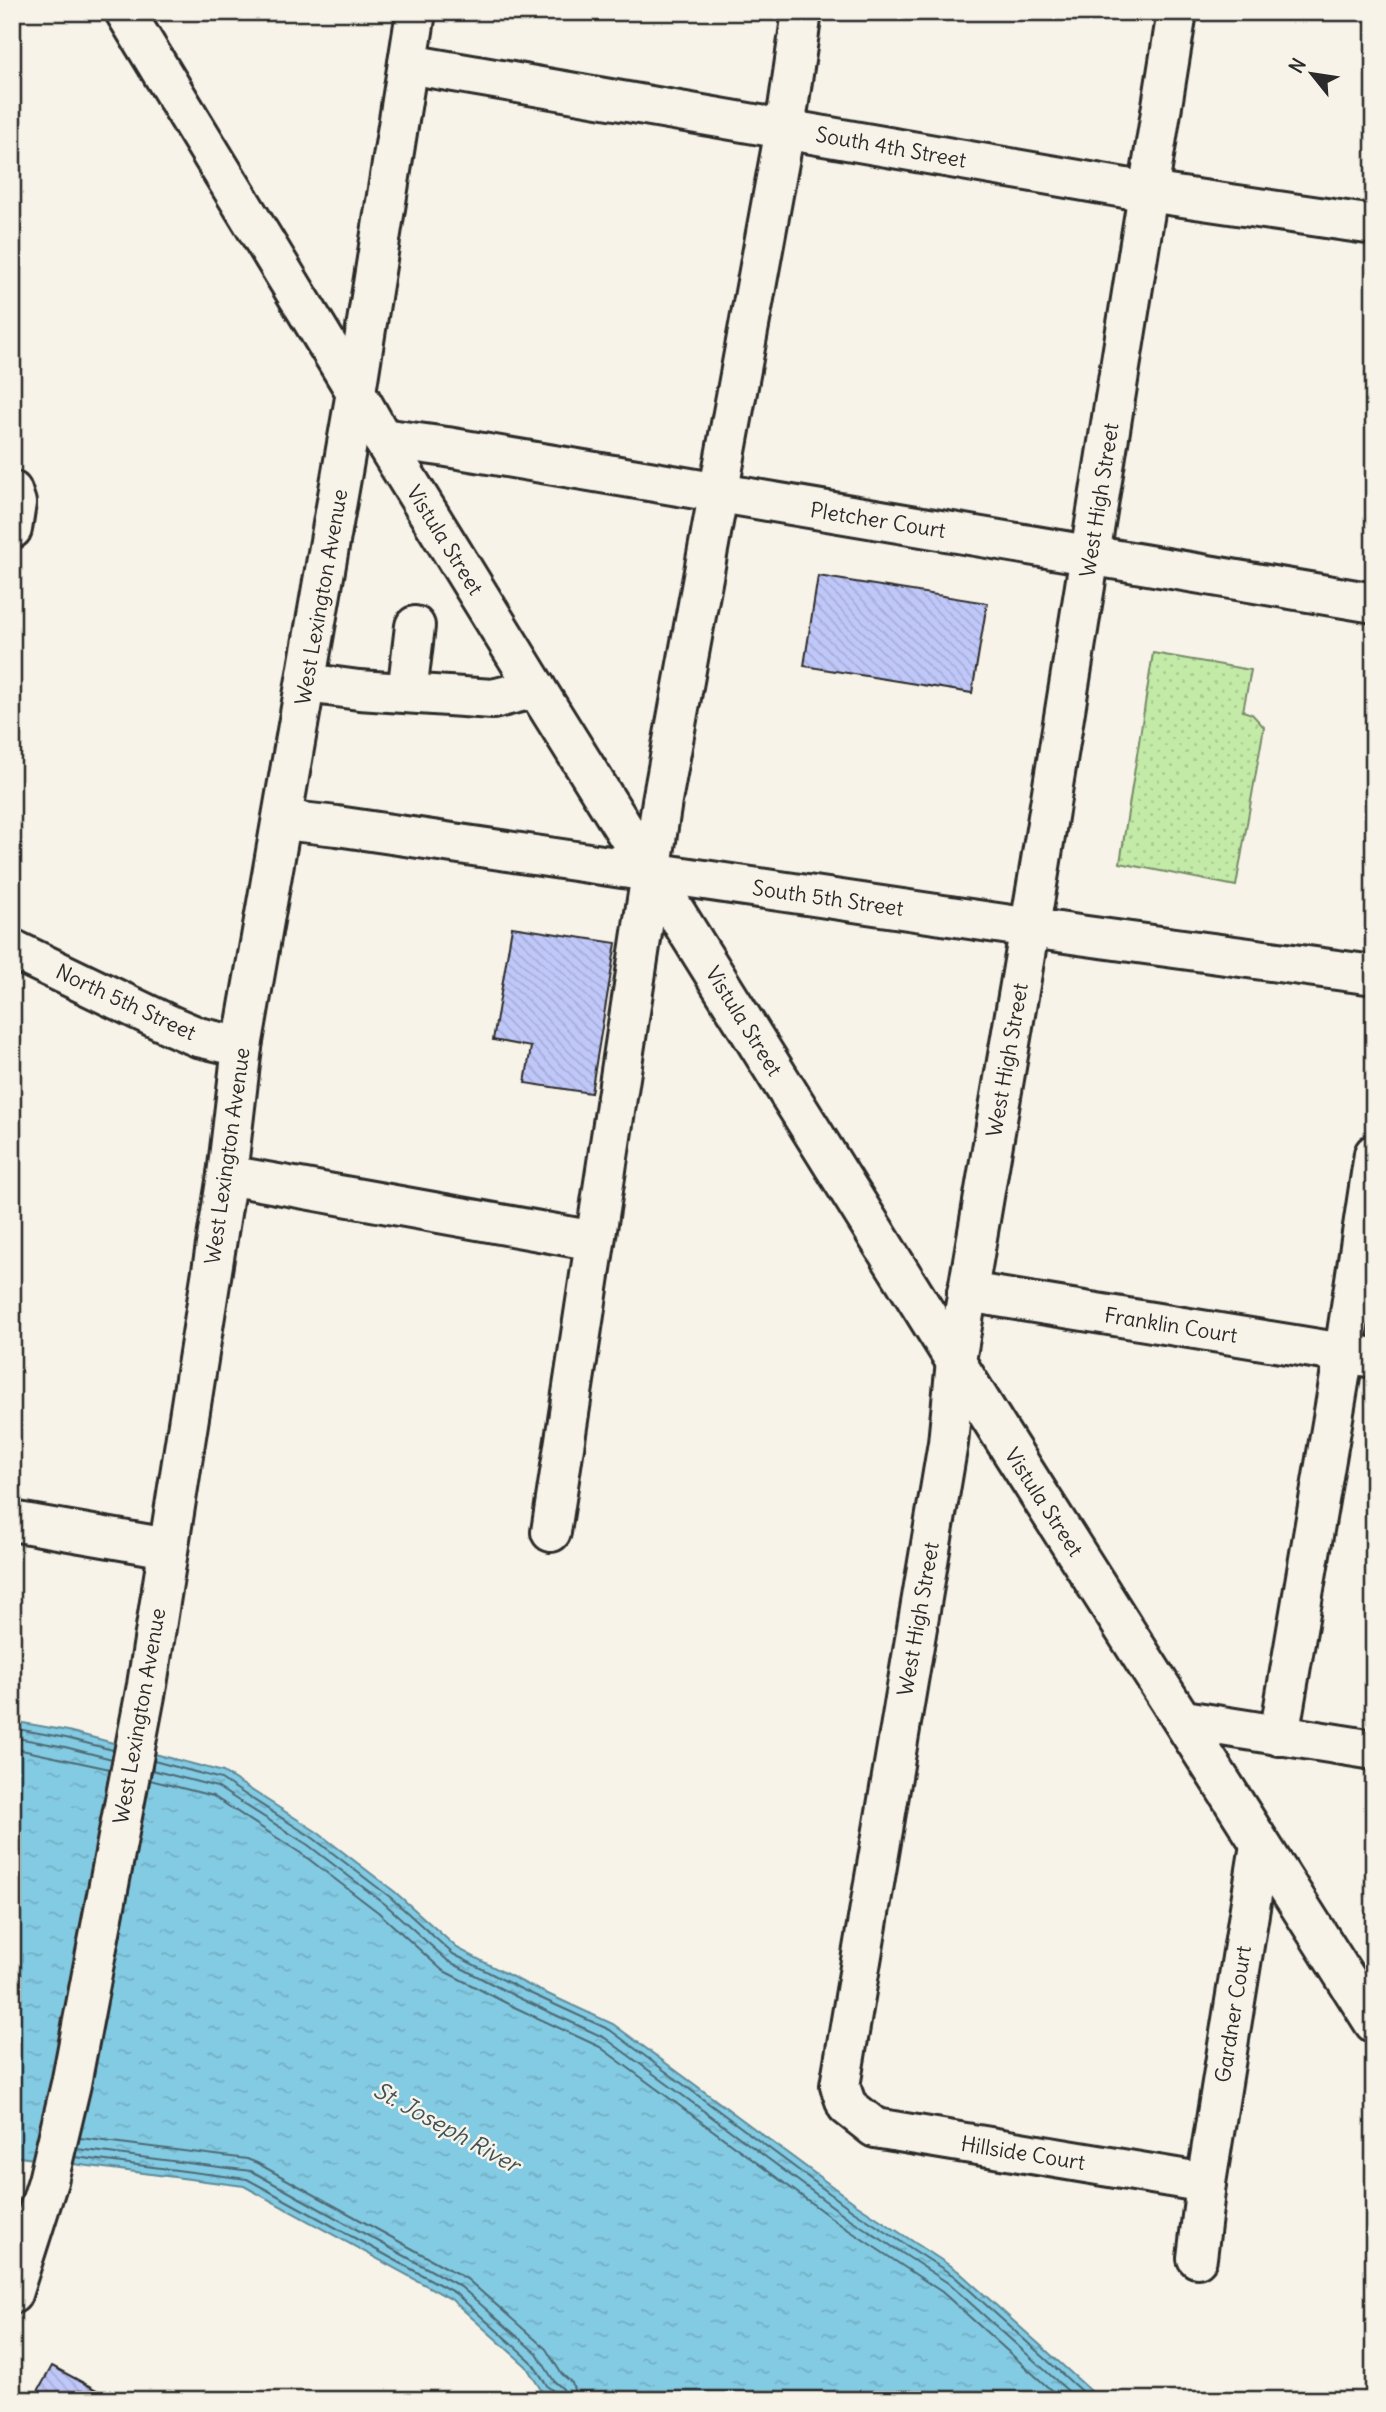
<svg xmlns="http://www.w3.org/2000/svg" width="1386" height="2412" font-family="Delius,sans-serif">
  <defs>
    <pattern id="grass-dots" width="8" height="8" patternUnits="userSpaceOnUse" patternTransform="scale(1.75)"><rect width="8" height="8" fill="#c3eba7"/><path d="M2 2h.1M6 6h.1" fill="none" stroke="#a8ca90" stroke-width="1.8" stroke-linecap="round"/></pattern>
    <pattern id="water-ripples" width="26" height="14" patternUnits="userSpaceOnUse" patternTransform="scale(1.75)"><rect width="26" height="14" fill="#83cbe3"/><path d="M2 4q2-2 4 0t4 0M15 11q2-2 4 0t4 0" fill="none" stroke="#71aec3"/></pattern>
    <pattern id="building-back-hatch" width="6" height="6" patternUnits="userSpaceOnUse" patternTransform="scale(1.75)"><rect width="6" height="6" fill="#c0c8fa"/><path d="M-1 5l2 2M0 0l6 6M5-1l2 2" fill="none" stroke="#a5acd6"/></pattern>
  </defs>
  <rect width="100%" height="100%" fill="#f7f3e8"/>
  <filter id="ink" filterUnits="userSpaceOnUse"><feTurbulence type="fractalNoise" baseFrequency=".0143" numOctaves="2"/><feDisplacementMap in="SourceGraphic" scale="14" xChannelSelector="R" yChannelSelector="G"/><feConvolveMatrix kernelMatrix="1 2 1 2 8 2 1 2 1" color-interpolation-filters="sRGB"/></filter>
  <g filter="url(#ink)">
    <polygon fill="url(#grass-dots)" stroke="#778b69" stroke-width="2" points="1153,653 1251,670 1243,711 1252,714 1264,727 1236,886 1120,863"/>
    <polygon fill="url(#water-ripples)" stroke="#608b99" stroke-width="2" points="12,1721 68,1731 223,1772 317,1832 395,1892 457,1948 524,1983 613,2024 856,2204 958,2271 1101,2400 556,2400 543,2393 526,2366 451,2299 244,2186 12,2156"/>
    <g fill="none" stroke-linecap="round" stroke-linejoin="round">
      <g stroke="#4e6b75" stroke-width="2">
        <polyline points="12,1728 66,1738 113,1750"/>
        <polyline points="12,1737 65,1747 112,1759"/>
        <polyline points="12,1748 110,1769"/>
        <polyline points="154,1761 221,1779 313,1838 390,1897 453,1954 521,1989 610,2030 852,2210 954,2276 1091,2400"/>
        <polyline points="152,1770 217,1787 308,1845 385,1904 448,1961 517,1997 605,2038 847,2217 948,2283 1078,2400"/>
        <polyline points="150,1780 213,1796 302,1854 378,1912 442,1970 512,2006 600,2047 841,2225 942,2292 1062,2400"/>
        <polyline points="80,2138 247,2159 257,2163 467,2279 546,2349 561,2373 572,2383 577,2400"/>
        <polyline points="77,2149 251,2171 461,2287 537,2354 554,2381 563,2389 566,2400"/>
        <polyline points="75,2157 247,2179 455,2293 531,2361 548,2387 556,2393 557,2400"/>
      </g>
    </g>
    <g fill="url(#building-back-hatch)" stroke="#2b2b2b" stroke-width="2">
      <polygon points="818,576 987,603 972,693 804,666"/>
      <polygon points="512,927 616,943 591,1093 525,1083 531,1047 493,1040"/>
      <polygon points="52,2366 115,2400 33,2400"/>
    </g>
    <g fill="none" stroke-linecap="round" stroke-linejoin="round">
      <defs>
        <g id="minor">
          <polyline points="416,12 356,392 382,438 536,688 1002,1436 1374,2023"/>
          <polyline points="1177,12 1039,873 956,1361 948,1443 840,2086 847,2106 875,2128 1206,2183"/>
          <polyline points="408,64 1148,192 1374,225"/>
          <path d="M382 438 447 447C755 500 1064 553 1374 603"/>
          <polyline points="12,491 16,503 12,529"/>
          <polyline points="306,683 359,690 493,699 536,688"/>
          <polyline points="407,693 415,626"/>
          <polyline points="283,820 337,826 1079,935 1374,975"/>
          <polyline points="12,949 172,1026 198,1037 242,1047"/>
          <polyline points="227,1175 595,1241"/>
          <polyline points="967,1292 1374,1358"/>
          <polyline points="12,1521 168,1548"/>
          <polyline points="551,1532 662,801 785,129 802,12"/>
          <polyline points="1184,1720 1374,1750"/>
          <polyline points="1279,1736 1344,1353 1374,1154"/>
          <polyline points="1197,2258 1206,2183 1260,1845"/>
        </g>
        <polyline id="major" points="12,2294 48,2181 71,2084 147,1685 227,1175 242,1047 356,392 125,12"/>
      </defs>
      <use href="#minor" stroke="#2b2b2b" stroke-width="44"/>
      <use href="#major" stroke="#2b2b2b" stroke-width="44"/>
      <use href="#minor" stroke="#f7f3e8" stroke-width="38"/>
      <use href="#major" stroke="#f7f3e8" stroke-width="38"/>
    </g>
  </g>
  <g text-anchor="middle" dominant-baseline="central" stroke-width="5" stroke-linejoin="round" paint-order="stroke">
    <g font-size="21" fill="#2b2b2b" stroke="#f7f3e8">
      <text transform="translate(891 147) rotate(10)">South 4th Street</text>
      <text transform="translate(1099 500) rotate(-81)">West High Street</text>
      <text transform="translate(878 520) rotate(9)">Pletcher Court</text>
      <text transform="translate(445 540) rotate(58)">Vistula Street</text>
      <text transform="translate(321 597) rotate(-80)">West Lexington Avenue</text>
      <text transform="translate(828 898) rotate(8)">South 5th Street</text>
      <text transform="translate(126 1002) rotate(25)">North 5th Street</text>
      <text transform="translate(744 1021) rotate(58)">Vistula Street</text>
      <text transform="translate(1007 1060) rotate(-80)">West High Street</text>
      <text transform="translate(227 1156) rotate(-82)">West Lexington Avenue</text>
      <text transform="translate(1171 1325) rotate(9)">Franklin Court</text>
      <text transform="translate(1044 1502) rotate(57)">Vistula Street</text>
      <text transform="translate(918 1619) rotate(-80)">West High Street</text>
      <text transform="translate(139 1716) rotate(-80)">West Lexington Avenue</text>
      <text transform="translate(1233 2014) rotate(-81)">Gardner Court</text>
      <text transform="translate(1023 2153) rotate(9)">Hillside Court</text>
    </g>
    <g font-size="23" font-style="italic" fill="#415359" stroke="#f7f3e8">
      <text transform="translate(447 2127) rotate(29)">St. Joseph River</text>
    </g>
  </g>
  <rect width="1386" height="2412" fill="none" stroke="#f7f3e8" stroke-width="42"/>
  <rect x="21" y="21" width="1344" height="2370" fill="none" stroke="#2b2b2b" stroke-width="2.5" filter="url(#ink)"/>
  <g transform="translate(1312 74) rotate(300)" stroke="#f7f3e8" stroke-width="5" paint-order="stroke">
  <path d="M0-5L12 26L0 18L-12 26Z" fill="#2b2b2b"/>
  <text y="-10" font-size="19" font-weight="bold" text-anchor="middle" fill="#2b2b2b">N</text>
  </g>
</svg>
